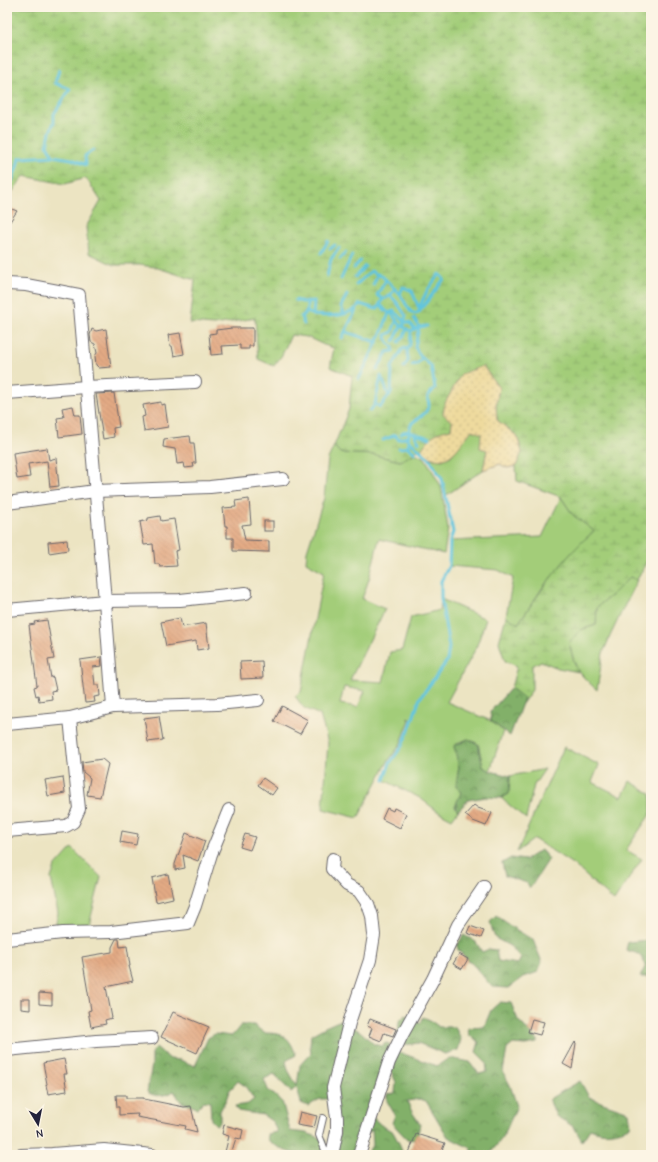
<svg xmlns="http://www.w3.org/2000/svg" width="658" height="1162" font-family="'Comic Neue',sans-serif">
  <defs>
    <pattern id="forest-crowns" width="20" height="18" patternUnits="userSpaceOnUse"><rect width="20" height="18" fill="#82b069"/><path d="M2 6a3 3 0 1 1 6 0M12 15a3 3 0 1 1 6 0" fill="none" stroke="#6a8f58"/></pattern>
    <pattern id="wetland-marsh" width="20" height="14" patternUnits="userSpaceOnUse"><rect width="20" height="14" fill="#a3cd79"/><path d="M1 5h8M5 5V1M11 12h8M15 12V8" fill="none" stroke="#8cb06a"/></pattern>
    <pattern id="sand-dots" width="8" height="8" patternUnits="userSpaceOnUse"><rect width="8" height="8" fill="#eeda9e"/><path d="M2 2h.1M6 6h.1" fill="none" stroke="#ccbb89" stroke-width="1.8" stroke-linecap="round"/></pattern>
    <pattern id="building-back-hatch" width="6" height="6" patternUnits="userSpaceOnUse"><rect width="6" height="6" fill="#e3aa84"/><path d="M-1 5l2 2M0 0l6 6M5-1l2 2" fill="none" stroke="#c29273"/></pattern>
  </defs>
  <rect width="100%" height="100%" fill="#fcf5e5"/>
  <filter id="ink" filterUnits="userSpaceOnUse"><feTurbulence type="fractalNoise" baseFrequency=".025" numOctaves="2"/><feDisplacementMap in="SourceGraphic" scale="8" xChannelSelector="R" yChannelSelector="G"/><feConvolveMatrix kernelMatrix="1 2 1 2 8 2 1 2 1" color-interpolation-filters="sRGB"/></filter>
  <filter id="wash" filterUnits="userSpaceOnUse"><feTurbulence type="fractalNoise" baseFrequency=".012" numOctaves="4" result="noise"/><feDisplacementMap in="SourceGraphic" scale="16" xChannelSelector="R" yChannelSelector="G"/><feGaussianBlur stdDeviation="0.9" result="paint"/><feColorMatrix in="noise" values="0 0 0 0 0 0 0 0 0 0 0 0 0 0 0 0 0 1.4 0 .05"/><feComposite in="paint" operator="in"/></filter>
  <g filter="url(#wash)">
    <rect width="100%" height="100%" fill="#ece4c2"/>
    <g fill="#a3cd79" stroke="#62785a" fill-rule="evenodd">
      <polygon points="472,429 481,434 487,450 483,470 445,496 442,479 429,458 442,460 451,456"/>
      <path d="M334 446 340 453 375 455 400 461 415 453 425 458 441 486 448 529 444 554 379 539 369 579 362 599 385 609 350 680 383 682 390 652 402 650 411 617 440 610 441 599 486 619 476 648 447 702 491 721 503 731 490 771 483 767 478 744 468 739 460 742 454 746 459 767 456 785 461 793 455 806 458 811 452 819 437 811 420 798 384 780 390 763 402 746 413 720 407 718 410 720 400 745 387 763 358 818 323 809 328 743 320 715 304 708 295 696 301 692 324 572 306 562 307 551 324 498 328 459ZM344 687 365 691 358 707 340 704Z"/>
      <polygon points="561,497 573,515 595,531 568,558 543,587 518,624 506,616 513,578 498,570 449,566 450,541 542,537"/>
      <path d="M630 577 637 580 611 634 603 653 597 690C577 672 575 668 569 643L580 630 596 625 597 607 615 592Z"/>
      <polygon points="564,747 599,765 592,782 622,797 630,781 651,794 651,813 626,850 642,859 614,901 574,865 534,839 517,852"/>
      <polygon points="545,769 534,785 526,819 501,798 509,794 510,776"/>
      <polygon points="72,848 101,877 88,929 54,931 58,913 51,878 55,867"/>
    </g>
    <g fill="url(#forest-crowns)" stroke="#526952" fill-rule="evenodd">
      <polygon points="511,688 524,698 510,736 491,721 490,712"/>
      <polygon points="468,739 478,744 483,767 490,771 510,776 509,794 501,798 486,797 468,800 458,811 455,806 461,793 456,785 459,767 454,746"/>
      <polygon points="541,850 549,859 530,888 527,883 505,876 502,863 511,858 525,860"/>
      <polygon points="496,916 507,924 533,940 542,962 538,972 524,977 509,988 492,987 476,968 458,950 457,945 464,935 476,942 482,952 489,949 496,950 498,961 518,964 521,958 510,946 495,938 490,922"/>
      <polygon points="651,928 651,977 640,977 646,965 639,954 626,950 628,942 649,940"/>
      <path d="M500 1002 511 1003 518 1020 537 1040V1043L525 1045 513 1044 507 1049 503 1072 510 1085 517 1106 503 1137 489 1155H471L472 1154 471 1148 462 1144 448 1137 426 1101 420 1099 407 1101 412 1112 420 1124 417 1139 409 1140 406 1138 392 1123 395 1115 387 1101V1094L395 1093 396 1082 386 1060 369 1114 381 1125 393 1132 400 1145 403 1155H334L340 1130 330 1099H320L308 1106 301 1103 297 1087 291 1092 274 1074 264 1079 268 1090 282 1101 290 1131 306 1133 326 1140 321 1155C298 1155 287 1155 268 1140L267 1134 277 1132 273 1122 263 1115 238 1111 235 1106 248 1104 254 1099 245 1086 238 1081 229 1091 226 1100 220 1111V1122L216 1125 211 1120 210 1102 204 1101 197 1108 181 1102 174 1091C164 1096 157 1098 147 1092L152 1065V1051L156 1047 170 1059 180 1060 195 1066 208 1038 215 1034 232 1036 241 1025H254L264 1033C284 1033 289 1036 296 1055L286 1061 288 1070 297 1086 300 1065 311 1053 310 1045 311 1035 325 1027 341 1020 361 1032 374 1044 381 1046 386 1043 390 1044V1049L437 1066 449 1058 470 1062 479 1074 487 1072 486 1062 476 1052 479 1042 469 1035 468 1028 484 1027 491 1010ZM372 1130 373 1144 367 1153 356 1151 357 1139Z"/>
      <polygon points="406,1015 421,1023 423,1017 430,1020 439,1027 455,1027 461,1039 458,1050 445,1054 418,1043 403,1045 398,1037 399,1021"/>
      <path d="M580 1081 589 1097 603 1103 629 1112 631 1126C617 1133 604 1135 590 1129L582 1141 574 1127 556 1116 549 1099Z"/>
    </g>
    <path fill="url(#wetland-marsh)" stroke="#62785a" d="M7 7H651V554L637 580 630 577 615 592 597 607 596 625 580 630 569 643 575 665 579 672 558 668 541 661 532 666V690L522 704 524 698 511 688 517 666 505 661 499 642 506 616 518 624C539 593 565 555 594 531L573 515 561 497 517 481 516 466 522 452 517 436 497 420 496 405 499 388 452 422 451 429 430 438 421 450H417L415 453 400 461 375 455 340 453 334 446 349 409 352 376 330 367 334 348 324 345 307 337 291 335 282 355 274 366 258 359 255 318 214 325 190 323 195 280 155 267 140 265H114L89 253 86 227 101 201 86 178 65 184 24 176 7 199Z"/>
    <path fill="url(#sand-dots)" stroke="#887e6c" d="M483 366 499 388 496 405 497 420 517 436 522 452 516 466 507 468 500 464 483 470 487 450 480 448 481 434 472 430C457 448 446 474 421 450 431 436 433 433 451 429L452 422 443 414 445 403 461 374Z"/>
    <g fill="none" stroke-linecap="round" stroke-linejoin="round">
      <g stroke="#61c5df" stroke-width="3">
        <polyline points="53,156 72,159 86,165 85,156 93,150"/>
        <polyline points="7,158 7,159"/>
        <polyline points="7,179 11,183 17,167 19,158 53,156 47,145 50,132 54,122 54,114 70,89 55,83 59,70"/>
        <polyline points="330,249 335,245"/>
        <polyline points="321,253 328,241"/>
        <polyline points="340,259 346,252"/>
        <polyline points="354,268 360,261"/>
        <polyline points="327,276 331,259 339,248"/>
        <polyline points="355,277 365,266"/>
        <polyline points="341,279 352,255"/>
        <polyline points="356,285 371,271 376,274 382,276 400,294 403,287 412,291 420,311"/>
        <polyline points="373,285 378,274"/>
        <polyline points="400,294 410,311 415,314 420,311"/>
        <path d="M390 296C398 301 400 308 406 316L404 321 411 324 415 329"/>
        <polyline points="383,299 377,295 386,280"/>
        <path d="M295 300 303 302 314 301 313 315C329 316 350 318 360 304L372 308 377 309 383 299 390 296 395 289"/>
        <polyline points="380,304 386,311 392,314 401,326 411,331 419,327 427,326"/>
        <polyline points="419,308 427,291 439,274 444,279 422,308"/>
        <polyline points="307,312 307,301"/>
        <polyline points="344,314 341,306 347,295"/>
        <polyline points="414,318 419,327 415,347 420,356 431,366 435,388 428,396 429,406 425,413 412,423 410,427 408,440 408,447 415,453"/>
        <polyline points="304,324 301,317 307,312 313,315"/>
        <polyline points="346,332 377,342"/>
        <polyline points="392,332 397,319"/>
        <polyline points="342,338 356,310"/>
        <polyline points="394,341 401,326"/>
        <polyline points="399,342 401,338 404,336 407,329"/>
        <polyline points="412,365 417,364 422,358"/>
        <polyline points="404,367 408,361 407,349"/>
        <path d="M377 370 387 352 393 351V347C389 344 386 341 386 335L392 332"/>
        <polyline points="359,379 381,334 389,313 394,311 404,321 404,327"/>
        <polyline points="375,404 381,376 389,396"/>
        <polyline points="370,411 375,404 380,407 391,393 392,367 403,348 407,349 410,345 411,331"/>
        <polyline points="413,433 419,442"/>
        <polyline points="401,434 403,432 409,431 413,433 430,438"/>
        <polyline points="383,440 396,435 398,439 408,437"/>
        <polyline points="399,448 408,447"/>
        <polyline points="384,780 390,763 402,746 410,727 420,698 447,661 449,647 441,599 441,581 449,566 450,541 453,532 442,479 429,458 408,440"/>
      </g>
    </g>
    <g id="blocks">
      <g fill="url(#building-back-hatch)">
        <polygon points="7,207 17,211 7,226"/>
        <polygon points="232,328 253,328 253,346 249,346 249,349 240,349 240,345 222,346 223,354 211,355 209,334 216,333 216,330"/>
        <polygon points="92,329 96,331 106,329 111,367 99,368 96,365 95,356 97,353 95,344 91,342 90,335"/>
        <polygon points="180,333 184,354 174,356 172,346 170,346 168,335"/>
        <polygon points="114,393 119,427 113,428 114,437 103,439 96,394"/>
        <polygon points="161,402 161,405 165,404 168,427 144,431 142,417 145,416 143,405"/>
        <polygon points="73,406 75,415 80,415 82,434 59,437 57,418 64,417 62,408"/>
        <polygon points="190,436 191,443 194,443 196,463 193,463 194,467 185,468 184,463 177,464 175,449 163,447 164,439"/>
        <polygon points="47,448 49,460 56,458 59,486 50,487 47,461 28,464 30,477 17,479 13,453"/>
        <polygon points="249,499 251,524 242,525 245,540 269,541 269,552 233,551 233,538 227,538 227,526 225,526 223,508 236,507 235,501"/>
        <polygon points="160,516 161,521 174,519 179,550 175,551 177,566 160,567 159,564 155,564 153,544 144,545 140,522 148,520 148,518"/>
        <rect x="264" y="521" width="9" height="10"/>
        <polygon points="67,540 68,550 49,553 48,542"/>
        <polygon points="180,618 182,627 206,623 209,648 197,650 196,641 166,646 161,622"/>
        <polygon points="47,620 54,659 48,660 51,678 53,677 56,690 51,691 52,699 39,701 38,695 36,696 34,687 37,686 29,625 35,624 34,622"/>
        <polygon points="101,657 102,666 93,667 95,685 99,685 100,696 94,697 95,702 85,703 80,660"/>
        <polygon points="262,661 263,678 241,679 240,662"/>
        <polygon points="282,706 308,720 300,734 274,721"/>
        <polygon points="159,716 163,740 148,742 144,718"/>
        <polygon points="102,759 108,764 100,797 87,795 90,778 83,772 82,762"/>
        <polygon points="63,777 65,793 48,796 45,780"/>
        <polygon points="263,778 277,788 272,795 258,785"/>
        <polygon points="474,805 478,808 492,813 486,826 473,821 465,815"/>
        <polygon points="387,808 393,811 394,808 406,814 400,828 382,819"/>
        <polygon points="122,831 138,834 136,845 120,842"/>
        <polygon points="186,833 205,841 198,861 183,855 185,868 175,870 175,864"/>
        <polygon points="245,834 255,837 250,850 240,847"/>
        <polygon points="168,874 173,898 156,902 152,878"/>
        <polygon points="470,926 484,931 481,938 467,933"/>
        <polygon points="116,939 119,939 120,947 127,946 130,966 129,966 133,981 106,987 112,1018 105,1020 106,1024 91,1027 88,1011 91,1010 82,957 112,952 112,947"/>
        <polygon points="459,954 468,959 462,969 453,964"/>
        <polygon points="39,993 52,994 52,1005 39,1004"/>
        <polygon points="21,999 30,999 30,1010 21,1009"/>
        <polygon points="173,1012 209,1027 197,1053 161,1037"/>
        <polygon points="370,1019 396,1029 393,1036 384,1033 381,1041 369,1036 372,1028 367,1026"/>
        <polygon points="532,1019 544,1022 540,1035 528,1032"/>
        <polygon points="575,1042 576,1043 572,1069 563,1064"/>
        <polygon points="64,1059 67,1074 64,1074 67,1091 48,1094 46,1085 47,1084 43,1063"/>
        <polygon points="116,1095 126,1095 126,1098 144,1098 144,1099 184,1107 191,1106 197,1132 185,1129 186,1126 137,1117 138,1114 119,1115 119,1107 117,1107"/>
        <polygon points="300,1112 317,1116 314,1128 297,1125"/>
        <polygon points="224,1125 243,1130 241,1139 236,1138 231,1154 225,1152 229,1136 222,1134"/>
        <polygon points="416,1134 445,1143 440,1155 417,1155 409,1153"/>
      </g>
    </g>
  </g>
  <g filter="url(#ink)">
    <use href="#blocks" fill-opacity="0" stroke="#69666a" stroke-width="1"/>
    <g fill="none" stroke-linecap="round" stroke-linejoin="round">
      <defs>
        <polyline id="lane" points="323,1118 319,1135 327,1155"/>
        <g id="street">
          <polyline points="7,284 26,285 79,295 105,601 113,707"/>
          <polyline points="7,393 86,387 195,382"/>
          <polyline points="7,503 95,491 210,487 283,479"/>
          <polyline points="7,610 105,601 180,600 246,593"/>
          <polyline points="7,724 70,718 113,707 217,704 258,700"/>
          <polyline points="7,831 66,826 73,822 79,809 70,718"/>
          <polyline points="7,939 63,933 111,932 188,923 195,906 211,854 229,810"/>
          <polyline points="7,1050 96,1041 152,1038"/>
          <polyline points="21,1155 52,1154 104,1150 152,1155"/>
          <polyline points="332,1155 337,1131 337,1118 333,1088 349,1023 370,960 374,935 372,916 368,904 359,891 347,885 332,869 333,859"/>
          <polyline points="359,1155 389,1062 402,1035 433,979 458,925 484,887"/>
        </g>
      </defs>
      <use href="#lane" stroke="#69666a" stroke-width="8"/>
      <use href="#street" stroke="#69666a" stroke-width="14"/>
      <use href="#lane" stroke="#fff" stroke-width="6"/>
      <use href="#street" stroke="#fff" stroke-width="12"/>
    </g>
  </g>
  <rect width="658" height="1162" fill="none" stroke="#fcf5e5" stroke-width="24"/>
  <g transform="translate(38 1124) rotate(170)" stroke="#fcf5e5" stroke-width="3" paint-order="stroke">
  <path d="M0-3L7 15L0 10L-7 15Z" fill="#22223b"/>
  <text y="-6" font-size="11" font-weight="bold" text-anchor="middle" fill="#22223b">N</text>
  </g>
</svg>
